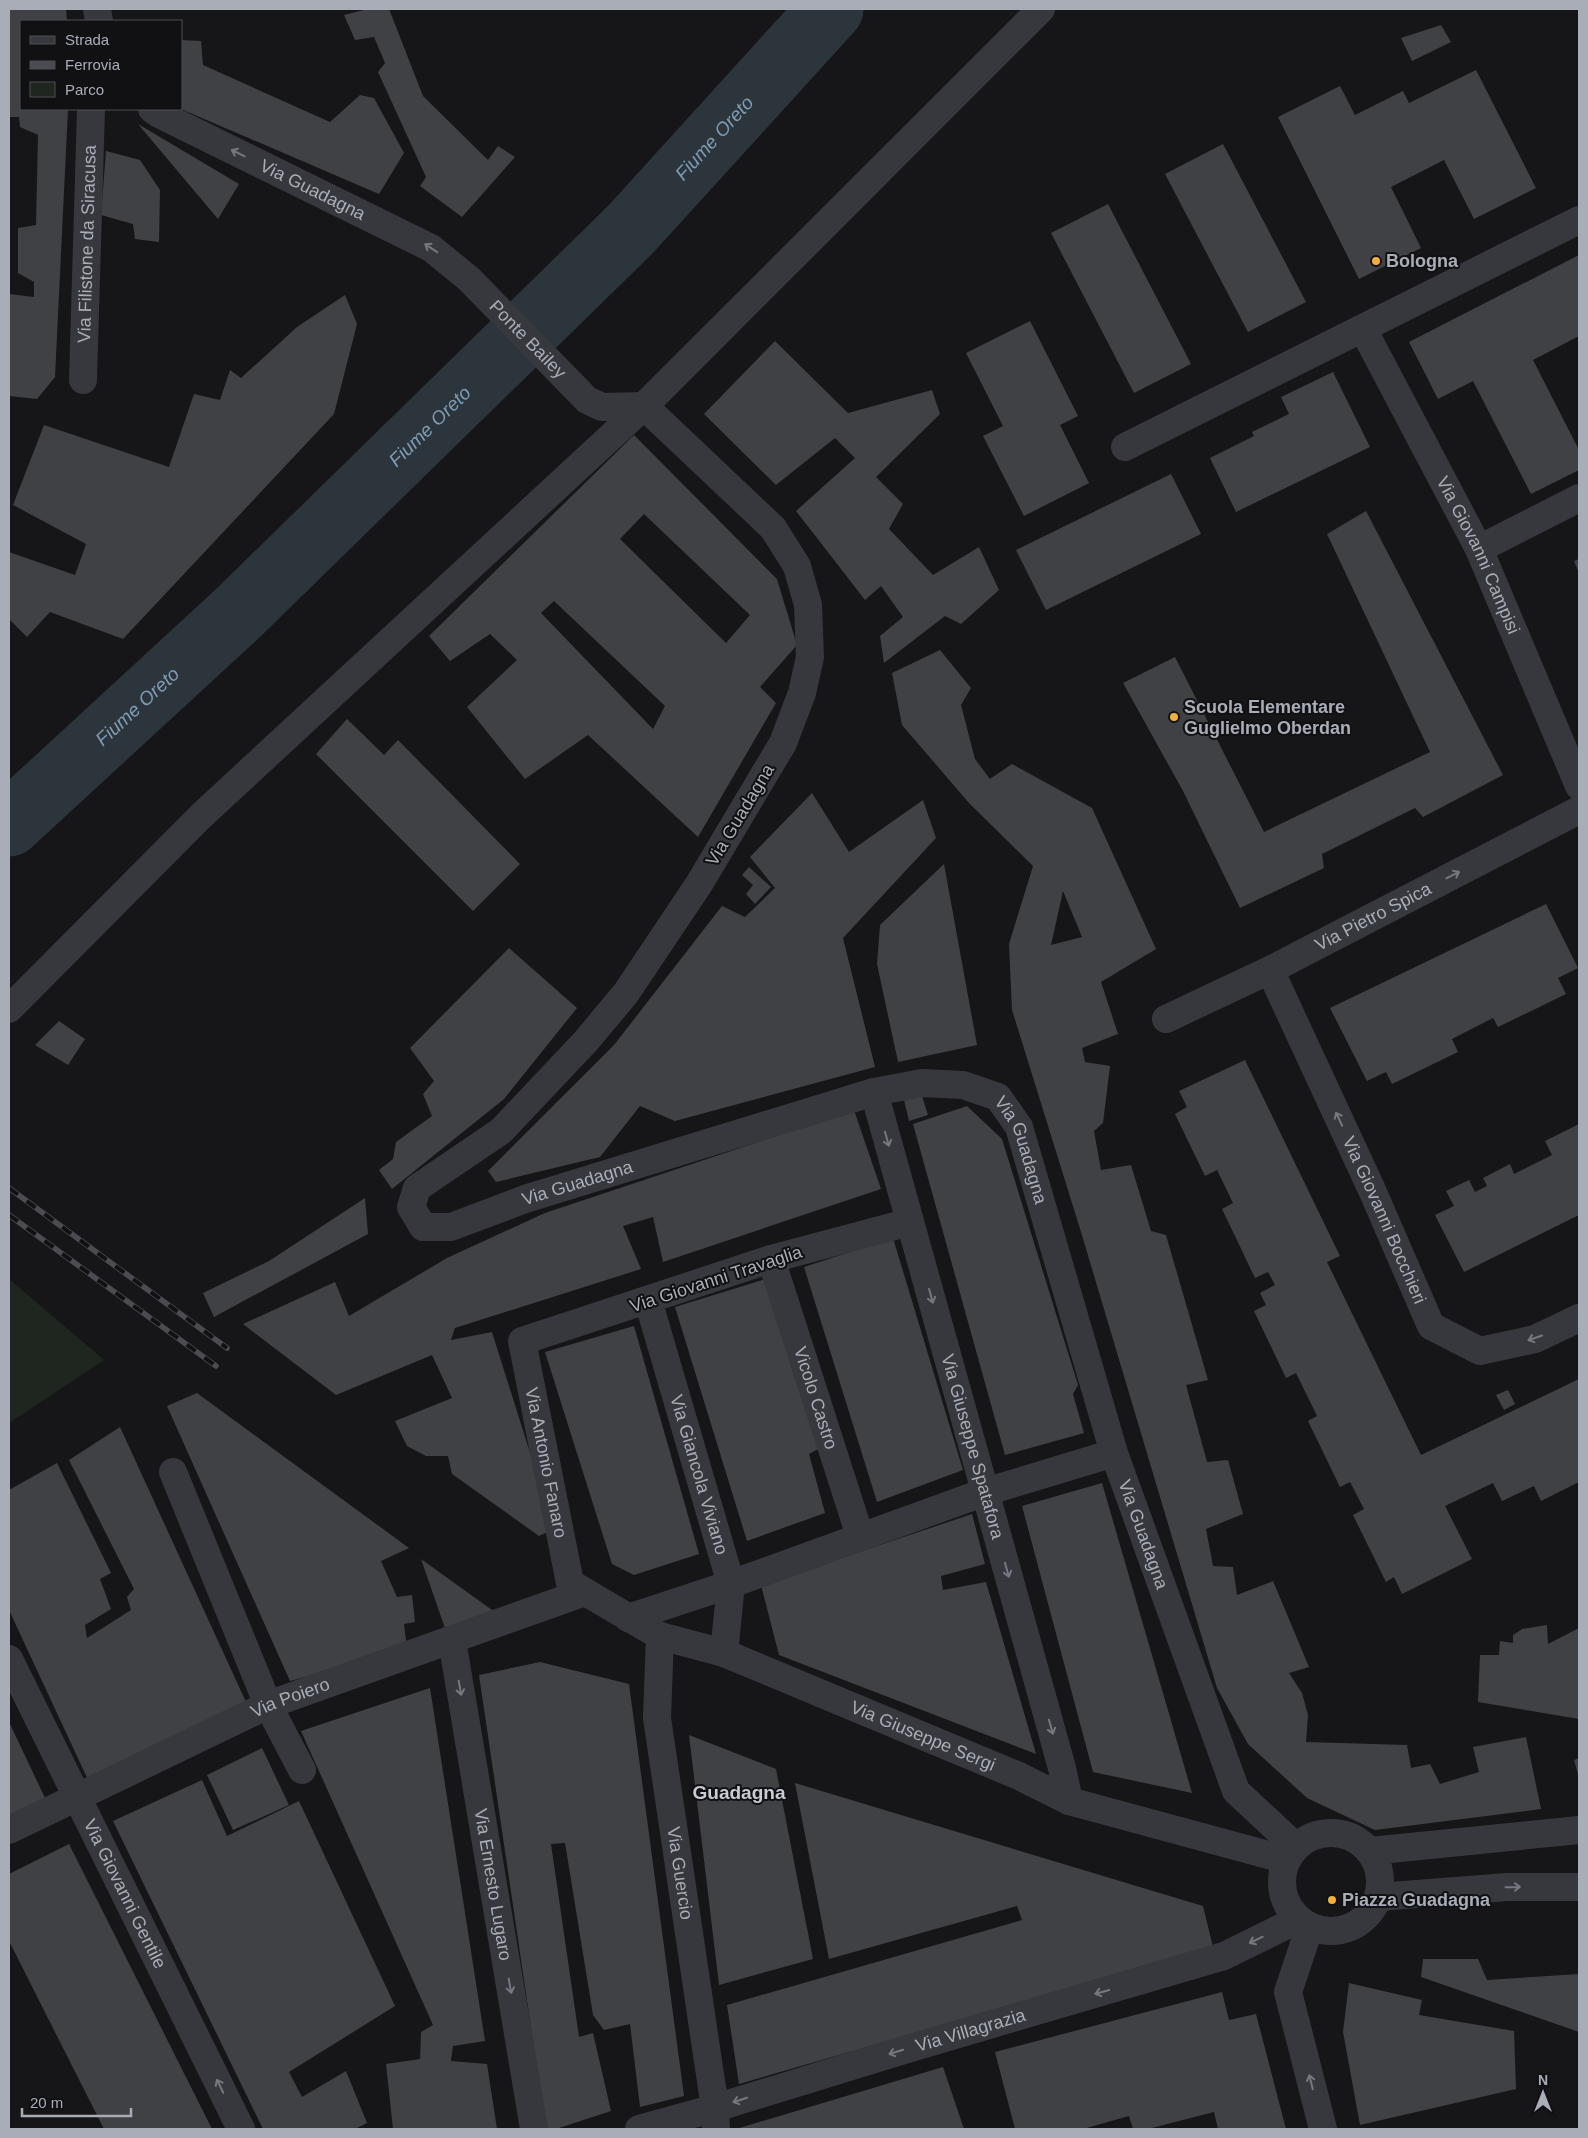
<svg xmlns="http://www.w3.org/2000/svg" width="1588" height="2138" font-family="Helvetica,sans-serif">
  <rect width="100%" height="100%" fill="#161618"/>
  <polygon fill="#1e261f" points="9,1279 104,1360 9,1423"/>
  <g fill="none" stroke-linecap="round" stroke-linejoin="round">
    <path stroke="#2c353c" stroke-width="65" id="s1" d="M9 824 236 615 630 230 831 9"/>
  </g>
  <g fill="#404145" fill-rule="evenodd">
    <polygon points="9,9 66,9 67,21 21,21 21,109 68,109 55,377 37,399 9,396 9,294 34,297 34,282 18,273 18,228 36,225 38,135 20,127 19,117 9,117"/>
    <polygon points="368,9 389,9 423,96 488,160 498,146 515,157 462,217 420,186 426,177 378,72 385,63 374,37 355,40 344,15"/>
    <polygon points="1441,25 1451,42 1412,61 1401,38"/>
    <polygon points="181,40 201,41 203,65 330,122 360,95 374,98 404,153 379,194 181,109"/>
    <polygon points="1476,70 1536,188 1474,219 1444,160 1391,187 1421,248 1359,279 1278,117 1340,86 1355,115 1403,91 1409,103"/>
    <polygon points="138,124 239,184 218,219"/>
    <polygon points="1223,144 1306,302 1248,332 1165,174"/>
    <polygon points="106,151 140,160 160,190 159,242 135,239 133,224 101,215"/>
    <polygon points="1108,204 1191,364 1134,393 1051,233"/>
    <polygon points="1579,255 1579,336 1533,360 1579,450 1579,470 1531,494 1473,381 1438,399 1409,342"/>
    <polygon points="345,295 357,324 334,414 123,639 50,612 27,637 9,619 9,552 75,575 86,544 13,505 44,425 169,467 194,394 220,400 230,370 241,378 297,327"/>
    <polygon points="1030,321 1078,416 1060,425 1089,483 1024,516 983,436 1003,426 966,353"/>
    <polygon points="775,341 848,413 932,390 940,414 876,477 903,504 889,529 933,575 979,547 999,590 961,624 945,616 884,663 880,636 903,617 881,586 865,600 796,511 855,458 835,438 776,485 704,414"/>
    <polygon points="1333,372 1370,447 1236,512 1210,458 1254,436 1252,432 1289,414 1281,397"/>
    <path d="M634 435 777 579 797 645 760 687 776 703 698 837 588 735 525 779 467 707 517 660 490 634 450 661 429 636ZM644 514 750 615 726 643 620 539ZM554 601 665 706 653 729 541 613Z"/>
    <polygon points="1171,474 1201,534 1046,610 1016,550"/>
    <polygon points="1366,511 1503,775 1423,817 1415,808 1322,854 1324,868 1240,908 1183,791 1123,683 1175,657 1264,832 1430,752 1327,534"/>
    <polygon points="1579,559 1579,573 1574,561"/>
    <path d="M940 650 971 688 961 705 975 759 990 779 1012 764 1092 808 1156 949 1101 982 1118 1034 1082 1048 1085 1062 1110 1066 1103 1123 1094 1131 1101 1170 1131 1165 1151 1231 1166 1235 1208 1380 1186 1385 1207 1462 1228 1460 1243 1514 1206 1529 1213 1566 1233 1567 1237 1595 1273 1581 1309 1667 1289 1673 1302 1693 1308 1715 1306 1742 1407 1745 1411 1768 1430 1764 1440 1784 1479 1772 1473 1747 1526 1737 1541 1809 1375 1830 1307 1798 1248 1744 1217 1688 1081 1232 1012 1010 1009 944 1033 866 969 803 902 725 892 673ZM1063 891 1082 937 1051 945Z"/>
    <polygon points="347,719 384,755 398,740 520,864 473,911 316,754"/>
    <polygon points="812,793 849,852 923,800 936,838 843,938 875,1067 675,1121 640,1106 600,1157 496,1182 488,1171 614,1045 722,906 745,917 775,888 750,857"/>
    <polygon points="944,864 977,1045 898,1062 877,964 880,925"/>
    <polygon points="749,867 771,887 755,904 746,894 753,885 742,875"/>
    <polygon points="1546,904 1578,968 1558,978 1566,994 1498,1027 1493,1018 1452,1039 1458,1052 1392,1084 1386,1072 1367,1081 1330,1008"/>
    <polygon points="509,948 577,1008 504,1099 392,1189 379,1170 393,1159 396,1142 432,1116 423,1094 434,1081 410,1048"/>
    <polygon points="59,1021 85,1039 68,1065 35,1045"/>
    <polygon points="1245,1060 1340,1256 1327,1262 1421,1455 1579,1379 1579,1482 1541,1501 1534,1486 1502,1501 1493,1483 1445,1506 1472,1559 1402,1594 1394,1577 1386,1582 1353,1515 1364,1509 1350,1482 1340,1487 1308,1421 1317,1416 1296,1373 1286,1378 1254,1311 1266,1305 1260,1293 1275,1285 1268,1272 1255,1278 1222,1209 1233,1203 1217,1170 1205,1176 1175,1114 1187,1107 1179,1091"/>
    <polygon points="922,1096 928,1115 909,1121 904,1100"/>
    <polygon points="967,1106 1002,1139 1078,1385 1073,1394 1084,1433 1005,1455 913,1124"/>
    <polygon points="854,1110 881,1189 663,1262 653,1217 623,1226 641,1269 455,1328 451,1340 492,1332 554,1529 539,1536 452,1474 448,1456 426,1456 407,1446 395,1421 452,1398 432,1355 336,1395 243,1324 335,1282 349,1316 447,1258 545,1213"/>
    <polygon points="1579,1124 1579,1215 1464,1272 1435,1215 1454,1206 1446,1191 1469,1180 1475,1192 1487,1186 1483,1178 1510,1164 1514,1174 1552,1155 1545,1141"/>
    <polygon points="365,1198 368,1234 214,1317 203,1293 269,1261"/>
    <polygon points="893,1238 963,1470 877,1502 804,1267"/>
    <polygon points="769,1278 820,1448 809,1454 825,1513 747,1541 675,1307"/>
    <polygon points="634,1326 699,1554 634,1575 612,1564 545,1352"/>
    <polygon points="1508,1390 1515,1404 1504,1410 1496,1395"/>
    <polygon points="197,1393 409,1548 381,1561 397,1597 412,1595 415,1622 404,1624 407,1649 290,1681 167,1406"/>
    <polygon points="120,1427 246,1702 89,1782 9,1610 9,1490 57,1463 111,1573 100,1579 111,1609 85,1625 87,1638 131,1610 127,1597 134,1589 69,1460"/>
    <polygon points="1102,1483 1192,1793 1093,1772 1022,1506"/>
    <polygon points="972,1514 985,1564 941,1576 943,1590 986,1582 1036,1754 779,1655 761,1585"/>
    <polygon points="421,1559 499,1615 447,1634"/>
    <polygon points="1547,1625 1548,1644 1579,1628 1579,1719 1478,1702 1480,1655 1499,1655 1500,1641 1513,1643 1513,1635 1522,1629"/>
    <polygon points="540,1662 629,1684 684,2096 640,2107 630,2024 604,2030 593,2015 565,1843 551,1844 579,2037 593,2033 611,2111 556,2129 546,2129 479,1675"/>
    <polygon points="430,1688 485,2041 453,2046 451,2061 487,2064 497,2129 393,2129 386,2064 420,2059 421,2032 433,2025 301,1731"/>
    <polygon points="9,1722 46,1800 9,1817"/>
    <polygon points="689,1735 776,1769 813,1959 719,1985"/>
    <polygon points="262,1748 289,1805 233,1830 207,1775"/>
    <polygon points="1579,1758 1579,1778 1574,1760"/>
    <polygon points="202,1780 227,1836 299,1801 395,2006 289,2072 302,2097 346,2071 367,2123 355,2129 263,2129 113,1821"/>
    <polygon points="795,1783 1203,1906 1213,1947 739,2084 727,2005 1022,1920 1017,1906 829,1959"/>
    <polygon points="69,1844 212,2129 104,2129 9,1941 9,1874"/>
    <polygon points="1423,1959 1478,1959 1487,1980 1579,1974 1579,2032 1421,1977"/>
    <polygon points="1349,1983 1422,2000 1419,2015 1514,2031 1516,2089 1360,2125 1343,2032"/>
    <polygon points="1222,1992 1229,2020 1256,2014 1286,2129 1218,2129 1214,2112 1148,2129 1133,2129 1129,2116 1083,2129 1015,2129 995,2052"/>
    <polygon points="943,2067 964,2129 736,2129"/>
  </g>
  <g fill="none" stroke-linecap="round" stroke-linejoin="round">
    <g stroke="#37383d" stroke-width="28">
      <polyline points="97,9 99,21"/>
      <path id="s2" d="M152 109 159 114 431 248 469 279 587 400 602 407 644 406 773 528 797 566 808 605 810 657 802 693 783 743 699 884 626 993 586 1041 501 1131 417 1188 411 1207 423 1227H451L525 1199 874 1092 922 1083 963 1085 998 1097 1019 1127 1114 1453 1236 1791 1296 1847"/>
      <path id="s3" d="M1363 329 1479 549 1579 786"/>
      <path id="s4" d="M83 380 91 109"/>
      <polyline points="1125,447 1579,220"/>
      <polyline points="1479,549 1579,498"/>
      <path id="s5" d="M1270 970 1372 1190 1431 1326 1480 1351 1535 1339 1579 1318"/>
      <polyline points="9,1009 201,816 644,406 1041,9"/>
      <path id="s6" d="M1166 1019 1270 970 1579 810"/>
      <path id="s7" d="M874 1092 1062 1768 1069 1801"/>
      <path id="s8" d="M910 1222 771 1259 522 1341 570 1583 660 1636 724 1653 1019 1776 1069 1801 1287 1860"/>
      <path id="s9" d="M771 1259 860 1536"/>
      <path id="s10" d="M648 1300 731 1584 724 1653"/>
      <polyline points="173,1472 268,1705 302,1770"/>
      <polyline points="628,1618 731,1584 985,1492 1114,1453"/>
      <path id="s11" d="M660 1636 657 1718 715 2108 716 2129"/>
      <path id="s12" d="M452 1640 534 2129"/>
      <path id="s13" d="M9 1659 241 2129"/>
      <path id="s14" d="M9 1830 268 1705 585 1592"/>
      <circle cx="1331" cy="1882" r="49"/>
      <polyline points="1370,1851 1579,1830"/>
      <polyline points="1378,1897 1507,1887 1579,1887"/>
      <polyline points="1310,1926 1288,1992 1323,2129"/>
      <path id="s15" d="M639 2129 715 2108 907 2049 1224 1956 1299 1919"/>
    </g>
    <defs>
      <g id="rail">
        <polyline points="9,1188 227,1348"/>
        <polyline points="9,1215 216,1366"/>
      </g>
    </defs>
    <use href="#rail" stroke="#4a4c52" stroke-width="5.5"/>
    <use href="#rail" stroke="#111113" stroke-width="4" stroke-dasharray="11" stroke-linecap="butt"/>
  </g>
  <defs><path id="oneway-shaft" d="M-6 0H5M1.5-3L5.5 0L1.5 3" fill="none" stroke-width="1.6" stroke-linecap="round" stroke-linejoin="round" transform="scale(1.25)"/></defs>
  <g stroke="#757881">
    <use href="#oneway-shaft" transform="translate(238 153) rotate(-154)"/>
    <use href="#oneway-shaft" transform="translate(431 248) rotate(-147)"/>
    <use href="#oneway-shaft" transform="translate(1453 875) rotate(-27)"/>
    <use href="#oneway-shaft" transform="translate(1339 1119) rotate(-115)"/>
    <use href="#oneway-shaft" transform="translate(887 1139) rotate(74)"/>
    <use href="#oneway-shaft" transform="translate(931 1296) rotate(75)"/>
    <use href="#oneway-shaft" transform="translate(1535 1338) rotate(161)"/>
    <use href="#oneway-shaft" transform="translate(1007 1570) rotate(74)"/>
    <use href="#oneway-shaft" transform="translate(460 1688) rotate(80)"/>
    <use href="#oneway-shaft" transform="translate(1051 1727) rotate(74)"/>
    <use href="#oneway-shaft" transform="translate(1513 1887) rotate(-1)"/>
    <use href="#oneway-shaft" transform="translate(1256 1940) rotate(154)"/>
    <use href="#oneway-shaft" transform="translate(510 1986) rotate(80)"/>
    <use href="#oneway-shaft" transform="translate(1102 1992) rotate(164)"/>
    <use href="#oneway-shaft" transform="translate(896 2052) rotate(163)"/>
    <use href="#oneway-shaft" transform="translate(1311 2082) rotate(-104)"/>
    <use href="#oneway-shaft" transform="translate(220 2086) rotate(-116)"/>
    <use href="#oneway-shaft" transform="translate(740 2100) rotate(162)"/>
  </g>
  <g fill="#f2b134" stroke="#111113" stroke-width="2">
    <circle cx="1376" cy="261" r="5"/>
    <circle cx="1174" cy="717" r="5"/>
    <circle cx="1332" cy="1900" r="5"/>
  </g>
  <g text-anchor="middle" dominant-baseline="central" stroke-width="4" stroke-linejoin="round" paint-order="stroke">
    <g font-size="18" fill="#a8adb8" stroke="#111113">
      <text stroke="none"><textPath href="#s2" startOffset="180">Via Guadagna</textPath></text>
      <text stroke="none"><textPath href="#s4" startOffset="136">Via Filistone da Siracusa</textPath></text>
      <text stroke="none"><textPath href="#s2" startOffset="445">Ponte Bailey</textPath></text>
      <text stroke="none"><textPath href="#s3" startOffset="254">Via Giovanni Campisi</textPath></text>
      <text transform="translate(740 815) rotate(-59)">Via Guadagna</text>
      <text stroke="none"><textPath href="#s6" startOffset="231">Via Pietro Spica</textPath></text>
      <text stroke="none"><textPath href="#s2" startOffset="2278">Via Guadagna</textPath></text>
      <text stroke="none"><textPath href="#s2" startOffset="1782">Via Guadagna</textPath></text>
      <text stroke="none"><textPath href="#s5" startOffset="275">Via Giovanni Bocchieri</textPath></text>
      <text transform="translate(716 1279) rotate(-18)">Via Giovanni Travaglia</text>
      <text stroke="none"><textPath href="#s9" startOffset="146">Vicolo Castro</textPath></text>
      <text stroke="none"><textPath href="#s7" startOffset="368">Via Giuseppe Spatafora</textPath></text>
      <text stroke="none"><textPath href="#s8" startOffset="530">Via Antonio Fanaro</textPath></text>
      <text stroke="none"><textPath href="#s10" startOffset="182">Via Giancola Viviano</textPath></text>
      <text stroke="none"><textPath href="#s2" startOffset="2682">Via Guadagna</textPath></text>
      <text stroke="none"><textPath href="#s14" startOffset="311">Via Poiero</textPath></text>
      <text stroke="none"><textPath href="#s8" startOffset="1039">Via Giuseppe Sergi</textPath></text>
      <text stroke="none"><textPath href="#s11" startOffset="239">Via Guercio</textPath></text>
      <text stroke="none"><textPath href="#s12" startOffset="248">Via Ernesto Lugaro</textPath></text>
      <text stroke="none"><textPath href="#s13" startOffset="262">Via Giovanni Gentile</textPath></text>
      <text stroke="none"><textPath href="#s15" startOffset="346">Via Villagrazia</textPath></text>
    </g>
    <g font-size="18" font-weight="bold" fill="#a8adb8" stroke="#111113" text-anchor="start">
      <text x="1386" y="261">Bologna</text>
      <text x="1184" y="707">Scuola Elementare<tspan x="1184" dy="21">Guglielmo Oberdan</tspan></text>
      <text x="1342" y="1900">Piazza Guadagna</text>
    </g>
    <g font-size="19" font-style="italic" fill="#7f9bb3" stroke="#111113">
      <text stroke="none"><textPath href="#s1" startOffset="984">Fiume Oreto</textPath></text>
      <text stroke="none"><textPath href="#s1" startOffset="579">Fiume Oreto</textPath></text>
      <text stroke="none"><textPath href="#s1" startOffset="174">Fiume Oreto</textPath></text>
    </g>
    <g font-size="19" font-weight="bold" fill="#c9ccd4" stroke="#111113">
      <text x="739" y="1792">Guadagna</text>
    </g>
  </g>
  <rect width="1588" height="2138" fill="none" stroke="#a8adb8" stroke-width="20"/>
  <rect x="20" y="20" width="162" height="90" fill="#111113" stroke="#4d4f55"/>
  <rect x="30" y="36" width="25" height="8" fill="#37383d" stroke="#4d4f55"/>
  <text x="65" y="45" font-size="15" fill="#a8adb8">Strada</text>
  <rect x="30" y="61" width="25" height="8" fill="#4a4c52" stroke="#4d4f55"/>
  <text x="65" y="70" font-size="15" fill="#a8adb8">Ferrovia</text>
  <rect x="30" y="82" width="25" height="15" fill="#1e261f" stroke="#4d4f55"/>
  <text x="65" y="95" font-size="15" fill="#a8adb8">Parco</text>
  <g transform="translate(1543 2093)" stroke="#111113" stroke-width="4" paint-order="stroke">
  <path d="M0-4L9 19L0 12L-9 19Z" fill="#a8adb8"/>
  <text y="-8" font-size="14" font-weight="bold" text-anchor="middle" fill="#a8adb8">N</text>
  </g>
  <path d="M22 2108v8h109v-8" fill="none" stroke="#a8adb8" stroke-width="2.5"/>
  <text x="30" y="2108" font-size="15" fill="#a8adb8" stroke="#111113" stroke-width="4" paint-order="stroke">20 m</text>
</svg>
